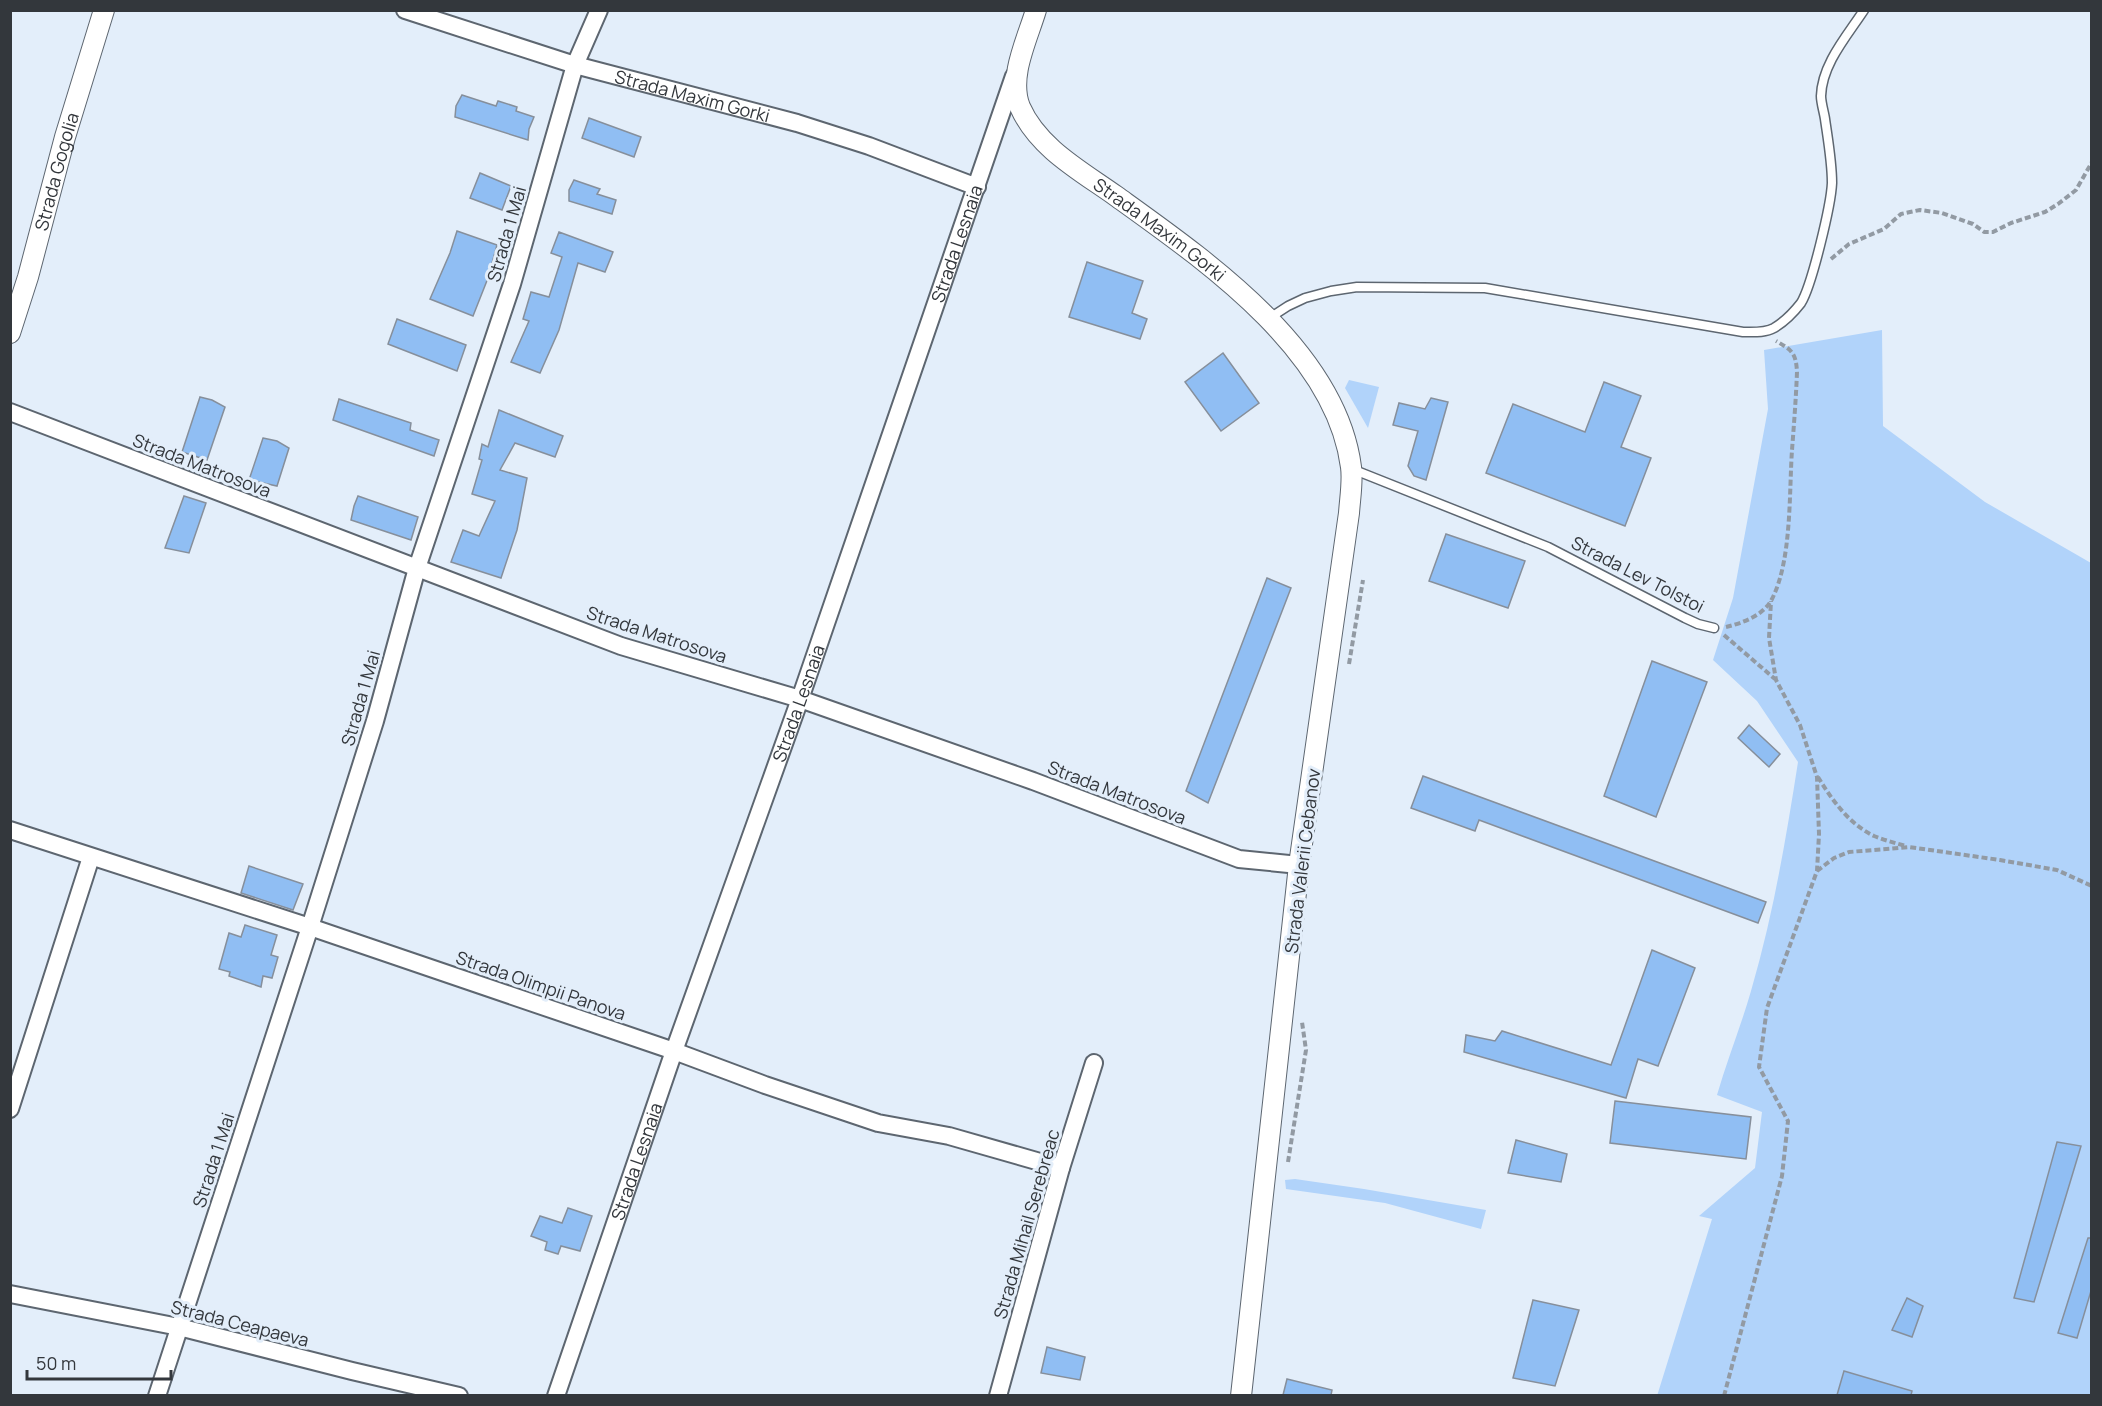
<svg xmlns="http://www.w3.org/2000/svg" width="2102" height="1406" font-family="Manrope,sans-serif">
  <rect width="100%" height="100%" fill="#e3eefa"/>
  <g fill="#b1d3fa">
    <path d="M1882 330 1883 426 1985 502 2091 563V1395L1657 1396 1712 1219 1699 1216 1755 1168 1762 1112 1717 1095C1727 1060 1741 1026 1751 991 1773 916 1786 839 1798 762L1757 701 1713 660 1733 598 1768 409 1764 350Z"/>
    <polygon points="1349,380 1379,387 1368,428 1345,388"/>
    <polygon points="1295,1179 1364,1189 1486,1210 1481,1229 1385,1203 1286,1189 1285,1180"/>
  </g>
  <g fill="#90bef3" stroke="#868f9b" stroke-width="1.5">
    <polygon points="462,95 496,106 498,101 517,107 516,111 534,117 529,129 528,140 455,117 456,106"/>
    <polygon points="589,118 641,137 634,157 582,138"/>
    <polygon points="480,173 511,186 502,210 470,198"/>
    <polygon points="574,180 600,189 597,194 616,200 612,214 569,201 569,190"/>
    <polygon points="457,231 497,245 488,278 473,316 430,299 450,253"/>
    <polygon points="559,232 613,252 605,272 578,263 559,330 540,373 511,362 529,321 523,319 531,292 549,297 562,257 551,253"/>
    <polygon points="1087,262 1143,281 1132,313 1147,319 1140,339 1069,317"/>
    <polygon points="397,319 466,345 457,371 388,344"/>
    <polygon points="1223,353 1259,403 1221,431 1185,382"/>
    <polygon points="1604,382 1641,396 1621,447 1651,458 1625,526 1486,473 1513,404 1585,432"/>
    <polygon points="200,397 212,400 225,407 207,460 182,452"/>
    <polygon points="1431,398 1448,402 1426,480 1414,476 1408,466 1418,431 1393,425 1399,403 1425,409"/>
    <polygon points="339,399 411,423 410,430 439,440 434,456 333,420"/>
    <polygon points="499,410 563,436 555,457 515,443 500,470 527,478 517,530 501,578 451,562 463,530 479,536 495,501 472,494 482,460 479,459 482,444 488,447"/>
    <polygon points="263,438 277,441 289,448 277,486 249,480"/>
    <polygon points="184,496 206,503 189,553 165,548"/>
    <polygon points="358,496 418,517 411,540 351,520 354,506"/>
    <polygon points="1446,534 1525,561 1508,608 1429,581"/>
    <polygon points="1267,578 1291,588 1208,803 1186,791"/>
    <polygon points="1652,661 1707,682 1656,817 1604,796"/>
    <polygon points="1749,725 1780,754 1769,767 1738,738"/>
    <polygon points="1423,776 1766,902 1758,923 1479,820 1475,831 1411,808"/>
    <polygon points="249,866 303,884 293,910 241,893"/>
    <polygon points="245,925 277,935 271,955 278,957 272,978 263,976 261,987 229,976 230,972 219,969 229,933 241,937"/>
    <polygon points="1652,950 1695,968 1658,1066 1638,1059 1626,1098 1464,1052 1466,1035 1495,1041 1502,1031 1611,1065"/>
    <polygon points="1615,1101 1751,1117 1746,1159 1610,1143"/>
    <polygon points="1516,1140 1567,1154 1561,1182 1508,1173"/>
    <polygon points="2057,1142 2081,1146 2034,1302 2014,1298"/>
    <polygon points="568,1208 592,1216 580,1251 561,1246 558,1254 545,1250 547,1242 531,1236 540,1216 562,1223"/>
    <polygon points="2088,1238 2091,1238 2091,1291 2077,1338 2058,1333"/>
    <polygon points="1907,1298 1923,1306 1912,1337 1892,1330"/>
    <polygon points="1533,1300 1579,1310 1555,1386 1513,1378"/>
    <polygon points="1047,1347 1085,1357 1080,1380 1041,1373"/>
    <polygon points="1844,1371 1912,1391 1911,1395 1837,1395"/>
    <polygon points="1287,1379 1332,1390 1331,1395 1283,1395"/>
  </g>
  <g fill="none" stroke-linecap="round" stroke-linejoin="round">
    <defs>
      <g id="service">
        <path d="M1268 319 1288 306 1305 298 1331 291 1357 287 1485 288 1743 332C1753 332 1765 333 1774 328 1784 322 1794 312 1801 303 1812 285 1831 205 1832 183 1832 162 1828 140 1825 119 1824 112 1821 103 1821 96 1822 64 1847 36 1864 10"/>
        <polyline points="1352,469 1548,547 1685,618 1698,624 1714,628"/>
      </g>
      <g id="minor">
        <path id="s1" d="M405 10 575 65 797 123 869 146 977 187"/>
        <polyline points="10,412 621,646 800,699 1033,781 1239,859 1299,865"/>
        <polyline points="10,830 310,927 674,1051 765,1085 878,1123 949,1136 1061,1168"/>
        <polyline points="10,1109 91,857"/>
        <polyline points="10,1294 179,1327 352,1371 459,1396"/>
        <polyline points="157,1396 310,927 375,721 417,568 512,284 575,65 599,10"/>
        <path id="s2" d="M556 1396 674 1051 800 699 1014 76"/>
        <polyline points="998,1396 1061,1168 1094,1063"/>
      </g>
      <g id="tertiary">
        <path id="s3" d="M1036 10C1027 40 1008 77 1020 107 1038 148 1081 171 1116 196 1205 260 1336 350 1351 467 1353 481 1350 498 1349 513L1299 865 1241 1396"/>
        <path id="s4" d="M10 333 28 277 65 137 104 10"/>
      </g>
    </defs>
    <use href="#service" stroke="#5d6670" stroke-width="11"/>
    <use href="#minor" stroke="#5d6670" stroke-width="20"/>
    <use href="#tertiary" stroke="#5d6670" stroke-width="22"/>
    <g stroke="#929aa3" stroke-width="4" stroke-dasharray="6 3" stroke-linecap="butt">
      <polyline points="1831,259 1849,244 1884,229 1901,214 1910,212 1920,210 1942,213 1973,224 1984,232 1993,232 2011,223 2045,212 2058,204 2076,190 2092,162"/>
      <path d="M1726 627C1743 623 1764 615 1772 599 1792 560 1789 493 1792 450 1794 424 1796 398 1797 372 1796 353 1792 350 1776 341"/>
      <polyline points="1724,635 1775,679"/>
      <polyline points="1349,664 1363,580"/>
      <path d="M1818 777C1832 800 1849 824 1874 836 1884 840 1895 843 1906 846"/>
      <polyline points="1817,871 1834,858 1849,852 1909,847 2000,860 2057,870 2092,886"/>
      <polyline points="1288,1162 1306,1050 1302,1022"/>
      <polyline points="1724,1396 1782,1176 1788,1121 1759,1067 1767,1008 1817,871 1819,834 1817,777 1800,725 1776,680 1769,638 1771,601"/>
    </g>
    <use href="#service" stroke="#fff" stroke-width="8"/>
    <use href="#minor" stroke="#fff" stroke-width="16"/>
    <use href="#tertiary" stroke="#fff" stroke-width="20"/>
  </g>
  <g text-anchor="middle" dominant-baseline="central" stroke-width="6" stroke-linejoin="round" paint-order="stroke">
    <g font-size="18" fill="#33373c" stroke="#e3eefa">
      <text stroke="none"><textPath href="#s1" startOffset="300">Strada Maxim Gorki</textPath></text>
      <text stroke="none"><textPath href="#s4" startOffset="168">Strada Gogolia</textPath></text>
      <text stroke="none"><textPath href="#s3" startOffset="288">Strada Maxim Gorki</textPath></text>
      <text transform="translate(506 234) rotate(-74)">Strada 1 Mai</text>
      <text stroke="none"><textPath href="#s2" startOffset="1220">Strada Lesnaia</textPath></text>
      <text transform="translate(202 465) rotate(21)">Strada Matrosova</text>
      <text transform="translate(1638 574) rotate(27)">Strada Lev Tolstoi</text>
      <text transform="translate(657 634) rotate(18)">Strada Matrosova</text>
      <text transform="translate(360 698) rotate(-74)">Strada 1 Mai</text>
      <text stroke="none"><textPath href="#s2" startOffset="734">Strada Lesnaia</textPath></text>
      <text transform="translate(1117 792) rotate(21)">Strada Matrosova</text>
      <text transform="translate(1302 861) rotate(-83)">Strada Valerii Cebanov</text>
      <text transform="translate(541 985) rotate(19)">Strada Olimpii Panova</text>
      <text transform="translate(213 1160) rotate(-72)">Strada 1 Mai</text>
      <text stroke="none"><textPath href="#s2" startOffset="248">Strada Lesnaia</textPath></text>
      <text transform="translate(1026 1224) rotate(-74)">Strada Mihail Serebreac</text>
      <text transform="translate(240 1323) rotate(14)">Strada Ceapaeva</text>
    </g>
  </g>
  <rect width="2102" height="1406" fill="none" stroke="#33373c" stroke-width="24"/>
  <path d="M27 1370v9h144v-9" fill="none" stroke="#33373c" stroke-width="3"/>
  <text x="36" y="1370" font-size="18" fill="#33373c" stroke="#e3eefa" stroke-width="4.5" paint-order="stroke">50 m</text>
</svg>
